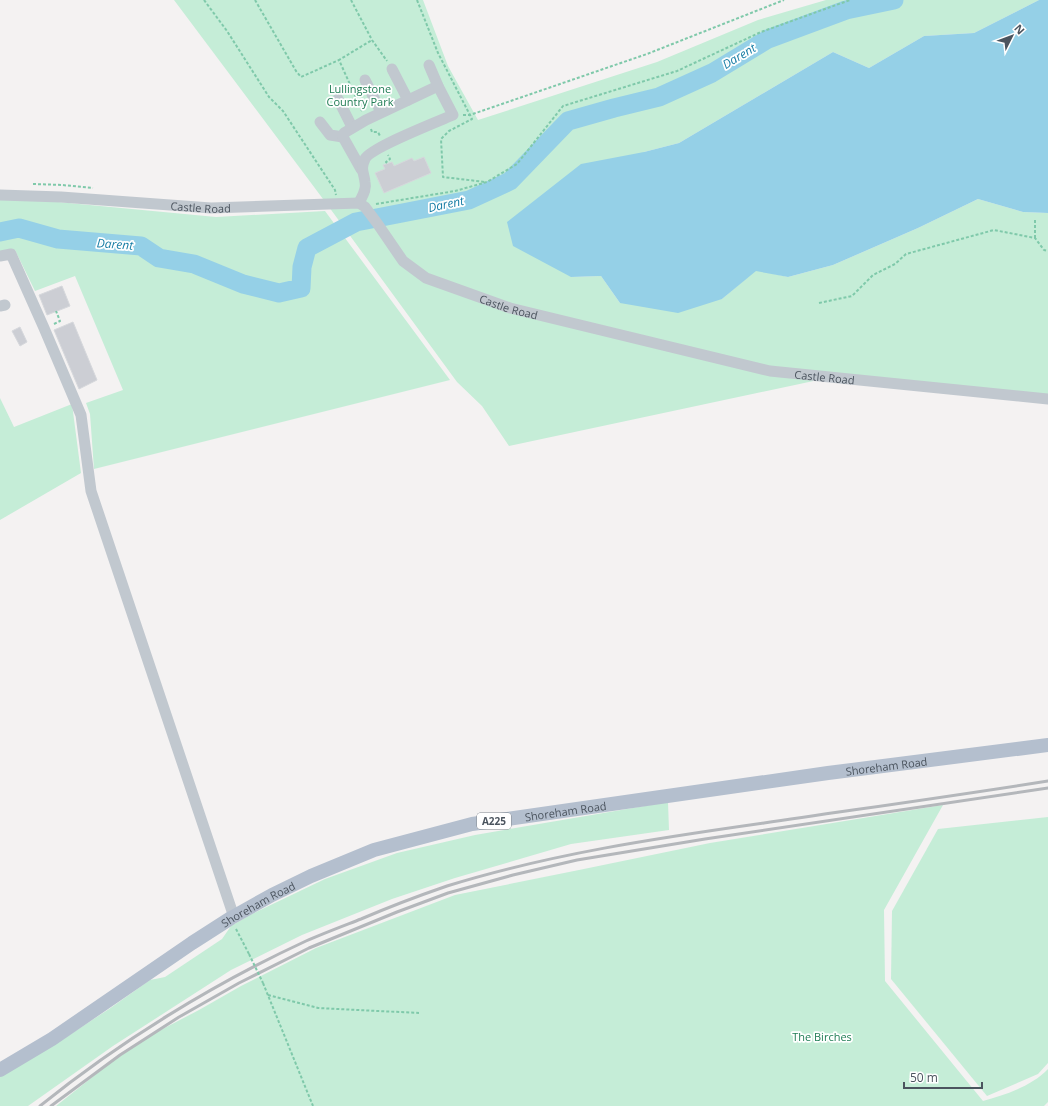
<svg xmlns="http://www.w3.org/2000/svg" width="1048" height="1106" font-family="'Open Sans',sans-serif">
  <rect width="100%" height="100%" fill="#f4f2f2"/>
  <g fill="#c5edd7">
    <polygon points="174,0 423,0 448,66 478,120 657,62 758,20 826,0 1039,0 974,33 924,36 869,68 833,52 679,143 644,152 571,277 601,276 620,303 722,299 756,270 788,277 833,265 918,228 978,199 1023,212 1048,213 1048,398 837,376 509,446 482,406 457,382 329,207"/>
    <polygon points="0,199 58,202 216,217 325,211 450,380 94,469 90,414 86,403 123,390 75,276 35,291 15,250 0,252"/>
    <polygon points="0,398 14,427 72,404 81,473 0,520"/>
    <polygon points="668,802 669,830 571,844 455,878 392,899 302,935 231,970 113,1046 28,1106 0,1106 0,1077 57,1043 109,1009 150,980 165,977 222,939 231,926 252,914 325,879 397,853 475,835"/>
    <path d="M943 805 884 910 885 981 983 1101C1005 1095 1032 1086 1048 1069V1102L1044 1106H56L110 1063 155 1033 199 1010 241 986 316 948 455 895 579 870 710 843Z"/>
    <polygon points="1048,817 1048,1063 1038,1074 987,1096 891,979 892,911 938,829"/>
  </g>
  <polygon fill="#95d0e7" points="1039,0 1048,0 1048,213 1023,212 978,199 918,228 833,265 788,277 756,271 722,299 678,313 620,303 601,276 571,277 513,246 507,222 581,164 644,152 679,143 833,52 869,68 924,36 974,33"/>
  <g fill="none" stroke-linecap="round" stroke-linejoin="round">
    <polyline stroke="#95d0e7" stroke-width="19" points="0,232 19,228 58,239 141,246 159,258 194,264 243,284 279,293 301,288 302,267 307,248 356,222 469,200 510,181 568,121 614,108 659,97 712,73 768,39 846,10 894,0"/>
  </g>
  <g fill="#ccced4" stroke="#d6d8dc">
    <polygon points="424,157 431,173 384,193 375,173 385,169 383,165 392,162 394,166 412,158 414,161"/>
    <polygon points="62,286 70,306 47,315 39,295"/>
    <polygon points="73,322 97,380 79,389 54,330"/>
    <polygon points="20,327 27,342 20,346 12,331"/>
  </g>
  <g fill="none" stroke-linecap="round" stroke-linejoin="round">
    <g stroke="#7fc9aa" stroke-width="2" stroke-dasharray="3 2" stroke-linecap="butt">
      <polyline points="204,0 227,31 269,97 283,111 335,190 336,195"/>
      <polyline points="255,0 296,71 301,77 339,60"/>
      <polyline points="351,0 372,40 387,61"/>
      <polyline points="417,0 438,53 472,119 449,131 441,139 443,177 485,182"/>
      <polyline points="362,111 339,60 372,40"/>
      <polyline points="463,115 470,115 647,54 784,0"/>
      <polyline points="371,129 372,132 378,132 380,136"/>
      <polyline points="387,163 386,162 390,159 388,155"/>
      <polyline points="33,184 62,185 93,188"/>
      <polyline points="376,204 455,191 487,182 517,164 563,106 677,71 761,32 850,0"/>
      <polyline points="1035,238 1035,219"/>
      <polyline points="819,303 852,296 873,275 895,264 906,254 994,230 1035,238 1044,250 1048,251"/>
      <polyline points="54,324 60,321 56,311"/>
      <polyline points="236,929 249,954"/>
      <polyline points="263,983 313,1106"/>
      <polyline points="268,995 318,1008 419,1013"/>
    </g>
    <g stroke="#c1c8cf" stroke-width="11">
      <polyline points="392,69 408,100"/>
      <polyline points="365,80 381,112"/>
      <polyline points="338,99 352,127"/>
      <polyline points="320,122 330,135 343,137"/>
      <polyline points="361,169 343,137 344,133 366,120 438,86"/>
      <path id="s1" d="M0 195 61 197 211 208 359 203 365 207 377 223 403 261 426 278 510 308 770 371 1048 399"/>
      <path d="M359 203C362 196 367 190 365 182 364 172 360 170 365 159 370 148 439 121 453 115L438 86 429 65"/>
      <polyline points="0,256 11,254 44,328 81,415 91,491 234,917"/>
      <polyline points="0,306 5,305"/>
    </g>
    <path stroke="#b4bfce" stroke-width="14" id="s2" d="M0 1070 52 1039 192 943 231 918 272 895 311 876 374 850 472 824 828 773 1048 745"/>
    <g stroke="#b4b7bb" stroke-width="3">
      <path d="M40 1106C119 1042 213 984 306 941 324 933 343 926 361 919 389 907 418 896 447 886 550 854 658 838 764 823 859 809 954 796 1048 781"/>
      <polyline points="51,1106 120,1055 179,1017 239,983 309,948 397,912 448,893 513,875 577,860 705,839 1048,788"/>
    </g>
    <polyline stroke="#7fc9aa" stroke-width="2" stroke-dasharray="3 2" stroke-linecap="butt" points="249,954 263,983"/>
  </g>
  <g text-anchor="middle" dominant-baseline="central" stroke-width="3.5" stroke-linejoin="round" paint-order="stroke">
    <rect fill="#fff" stroke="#81878e" stroke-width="1" x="477" y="813" width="34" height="16" rx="3"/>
    <g font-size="10" font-weight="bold" fill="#4b545e">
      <text x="494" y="821">A225</text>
    </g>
    <g font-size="11" fill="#1f7c54" stroke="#fff">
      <text x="360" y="88">Lullingstone<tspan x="360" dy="13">Country Park</tspan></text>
      <text x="822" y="1036">The Birches</text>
    </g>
    <g font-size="11" fill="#4b545e" stroke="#fff">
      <text stroke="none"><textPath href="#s1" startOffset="201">Castle Road</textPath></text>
      <text stroke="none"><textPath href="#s1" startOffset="549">Castle Road</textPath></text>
      <text stroke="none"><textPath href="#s1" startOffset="873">Castle Road</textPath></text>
      <text stroke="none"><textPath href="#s2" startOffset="955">Shoreham Road</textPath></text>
      <text stroke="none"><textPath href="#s2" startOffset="631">Shoreham Road</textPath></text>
      <text stroke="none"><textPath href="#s2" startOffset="307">Shoreham Road</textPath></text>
    </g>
    <g font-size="12" font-style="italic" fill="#177da5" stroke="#fff">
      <text transform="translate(739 56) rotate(-31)">Darent</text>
      <text transform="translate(446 204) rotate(-12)">Darent</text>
      <text transform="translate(115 244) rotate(4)">Darent</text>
    </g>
  </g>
  <g transform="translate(1012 36) rotate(48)" stroke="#ffffff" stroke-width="3" paint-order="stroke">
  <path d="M0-3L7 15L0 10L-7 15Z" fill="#4b545e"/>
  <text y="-6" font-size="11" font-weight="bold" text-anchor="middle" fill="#4b545e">N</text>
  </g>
  <path d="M904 1082v6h78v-6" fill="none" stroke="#4b545e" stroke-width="2"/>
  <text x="910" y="1082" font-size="12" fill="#4b545e" stroke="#ffffff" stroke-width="3" paint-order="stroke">50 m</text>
</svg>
